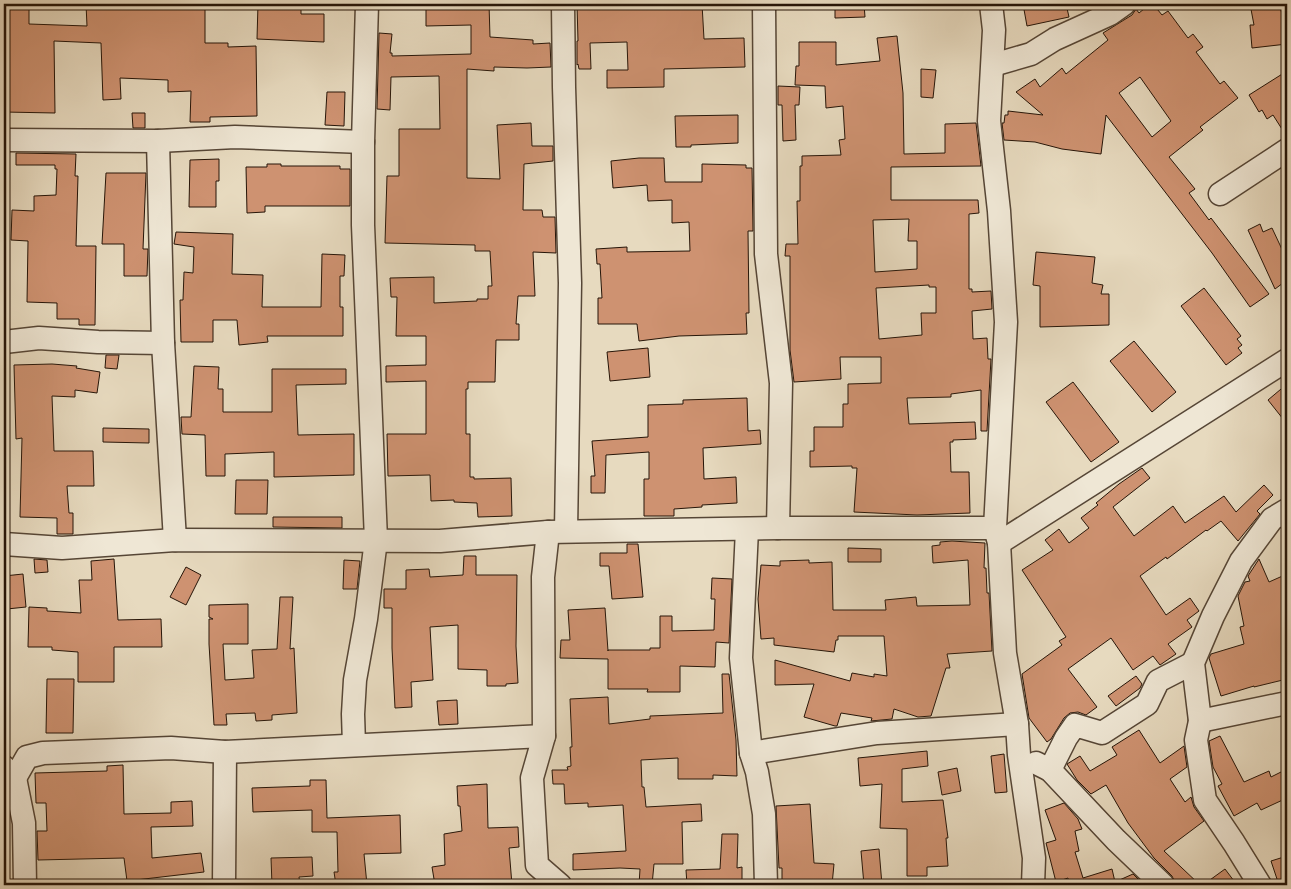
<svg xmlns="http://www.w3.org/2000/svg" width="1291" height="889" font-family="'IM FELL DW Pica',serif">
  <rect width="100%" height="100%" fill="#e7dabf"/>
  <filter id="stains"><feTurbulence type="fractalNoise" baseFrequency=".004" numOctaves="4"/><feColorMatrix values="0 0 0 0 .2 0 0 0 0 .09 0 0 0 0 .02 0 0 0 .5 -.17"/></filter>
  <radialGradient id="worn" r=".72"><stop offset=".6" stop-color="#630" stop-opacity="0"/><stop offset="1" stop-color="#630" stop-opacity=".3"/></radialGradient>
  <g fill="#ce9271" stroke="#261508" fill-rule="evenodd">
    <polygon points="4,4 29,4 29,24 87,26 86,4 205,4 205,43 228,43 228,47 256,46 257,116 210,117 210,122 190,122 191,91 168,92 168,80 120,78 121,99 103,100 101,43 54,41 55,113 4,112"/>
    <polygon points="258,4 301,4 301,14 324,14 324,42 257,39"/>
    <polygon points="426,4 489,4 490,37 533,40 533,44 550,43 551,67 527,68 494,67 494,71 467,69 467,178 500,179 497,125 531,123 532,146 553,146 553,161 524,164 523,210 542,210 543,217 555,217 556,253 533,252 535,296 518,296 516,324 519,324 519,340 496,340 495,382 468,382 468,389 466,389 466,434 470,434 470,477 474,477 474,479 511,478 512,516 478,517 477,503 454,502 454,500 431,501 430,475 388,476 387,434 426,434 426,381 386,382 386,366 426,365 426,336 396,336 397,297 391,297 390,278 434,277 434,303 477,301 477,299 488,299 488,286 492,286 490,251 475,251 475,245 385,243 387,176 399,176 399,129 440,129 439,76 391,77 390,110 377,109 379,33 392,34 390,53 392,53 392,56 471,54 471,25 426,26"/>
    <polygon points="577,4 702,4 704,39 744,38 745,67 664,69 664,87 607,88 607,70 628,70 627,42 590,43 591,69 579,69 578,64 577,65 577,41 578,41"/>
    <polygon points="835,4 864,4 865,17 835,18"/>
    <polygon points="1023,4 1066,4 1069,17 1027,26"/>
    <path d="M1150 4H1153L1162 15 1168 11 1188 38 1193 34 1203 47 1196 52 1220 84 1224 81 1238 98 1200 127 1203 130 1169 157 1195 189 1189 193 1209 220 1211 218 1269 294 1250 307 1212 253 1106 115 1101 154 1062 149 1035 142 1004 140 1002 123H1004L1005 115H1008V111L1043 115 1016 92 1035 79 1040 87 1062 68 1066 74 1108 40 1103 33 1132 15 1136 9 1139 13ZM1140 77 1171 121 1152 137 1119 93Z"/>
    <polygon points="1250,4 1280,4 1287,44 1252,48 1250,25 1254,25"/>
    <path d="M897 36 903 93 904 154 945 153V124L976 123 981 166 891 167V200H978L979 213 969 214V289H972V292L991 291 992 309 972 311 973 339 987 338 988 359H991L987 431H981V390L951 394V397L907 398 909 424 975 422 976 439 953 440V442H950L951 472H969L970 513 917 515 854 512 857 468H852V466L810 467V451H814V427H843V404H848V384L881 383V357H840L841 379 794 382 790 350V256H785L786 244H798L797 201H800V166H802V156L841 155 839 140 845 139 843 106 826 108 825 86 795 85 796 66H799V42H836V65L880 61 877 38ZM909 219 908 241H917V269L875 272 873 220ZM929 285V287H936V313H921L922 335 879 339 876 288Z"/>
    <polygon points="921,69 936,70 933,98 921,97"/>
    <polygon points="1287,71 1287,137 1273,115 1267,119 1262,110 1259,112 1249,95"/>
    <polygon points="778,86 800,87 799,105 795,105 796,140 783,141 782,105 778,105"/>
    <polygon points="327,92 345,92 344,126 325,125"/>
    <polygon points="132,113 145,113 145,128 133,128"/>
    <polygon points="738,115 738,143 691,145 691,147 676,147 675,116"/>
    <polygon points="16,153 76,154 75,176 78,176 76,246 96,246 95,325 79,325 79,319 57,319 57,303 27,302 28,241 11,240 12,210 34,211 34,196 56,195 57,169 55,169 55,165 16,165"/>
    <polygon points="639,158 664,158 665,182 702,182 702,164 746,165 746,168 752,168 753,231 748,231 749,313 746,313 747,334 679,336 639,341 637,324 598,324 598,298 602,298 600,264 597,264 596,249 627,247 627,252 690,251 689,222 672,223 672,200 648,201 647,185 613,188 611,161"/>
    <polygon points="219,159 219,181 216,181 216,207 189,207 190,160"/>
    <polygon points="267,164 281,164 281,166 340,166 340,169 350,169 350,206 265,206 265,212 247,213 246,167 267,167"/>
    <polygon points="106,173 146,173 143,249 148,249 147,276 124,276 124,244 102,244"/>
    <polygon points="1260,224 1263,232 1272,228 1287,260 1287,280 1275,289 1248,230"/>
    <polygon points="176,232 233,234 232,274 263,275 262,307 321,307 322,254 345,255 344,276 340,276 340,307 343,307 343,336 267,336 268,342 239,345 237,320 213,320 213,342 181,342 180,300 183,300 184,272 193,273 194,247 174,244"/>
    <polygon points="1036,252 1095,257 1092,283 1103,285 1101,294 1109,294 1109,325 1040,327 1040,286 1033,285"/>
    <polygon points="1204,288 1241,336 1237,339 1242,345 1238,348 1242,353 1226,365 1181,306"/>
    <polygon points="1134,341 1176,392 1152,412 1110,361"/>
    <polygon points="648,348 650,377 610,381 607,352"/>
    <polygon points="106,355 119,355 117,369 105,368"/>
    <polygon points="52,364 77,366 76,368 100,372 97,393 75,390 75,397 52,396 54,451 93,451 94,486 67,486 69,513 73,513 73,534 57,534 57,518 20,517 22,438 16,439 14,365"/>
    <polygon points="194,366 219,367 218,389 223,389 223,412 272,412 272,369 346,369 346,384 296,385 298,435 354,434 354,475 274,477 274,452 225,454 225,476 206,476 205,435 182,434 181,417 191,417"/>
    <polygon points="1073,382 1119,442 1091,462 1046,402"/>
    <polygon points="1287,384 1287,424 1268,400"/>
    <polygon points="747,398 748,431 760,430 761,444 703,448 704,479 736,477 737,503 702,505 702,507 674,509 674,516 644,516 644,479 649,479 649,452 606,455 605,493 591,493 591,476 595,476 592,441 648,437 648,405 683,404 683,400"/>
    <polygon points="103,428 149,429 149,443 103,442"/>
    <polygon points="1142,468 1150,478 1113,507 1134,536 1173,506 1185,523 1224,496 1236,512 1264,485 1273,495 1257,511 1260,514 1238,541 1221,521 1207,531 1206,530 1167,559 1166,557 1140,576 1166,615 1190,598 1199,611 1187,620 1192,627 1168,644 1176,654 1160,665 1153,656 1133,670 1111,638 1068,669 1097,707 1086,715 1078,712 1070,713 1064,718 1051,739 1047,742 1029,718 1022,674 1062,645 1059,641 1066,637 1022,570 1053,550 1045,540 1059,529 1069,543 1089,528 1081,518 1098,505 1096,503 1119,484"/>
    <polygon points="236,480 268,480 267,514 235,514"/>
    <polygon points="273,517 342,517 342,528 273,527"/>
    <polygon points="952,541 985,543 984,568 986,568 987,593 989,593 992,651 947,654 950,668 946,668 931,716 918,717 894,709 892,719 871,721 872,718 841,713 837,726 835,726 804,717 814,684 775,685 775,660 850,681 852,673 874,677 874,674 887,676 884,636 838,636 838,640 836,640 834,652 774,645 774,638 761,639 758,599 761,565 780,566 780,561 809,560 809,563 832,562 833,610 886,610 885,600 916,597 917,606 970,605 968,560 933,563 932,546 940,545 940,542"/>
    <polygon points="627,544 638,544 643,597 612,599 609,566 600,566 600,553 627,553"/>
    <polygon points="848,548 881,549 881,562 848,562"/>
    <polygon points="464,556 476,556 476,575 517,575 516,646 518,683 506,684 506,686 487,686 487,670 458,669 458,625 430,627 433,680 411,682 412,707 395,708 392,648 392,608 384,608 384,589 406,589 406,570 429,569 430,577 463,575"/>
    <polygon points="34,559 47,560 48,572 35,573"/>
    <polygon points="114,559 118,620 161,619 162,647 114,647 114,682 78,682 78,652 52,650 52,647 28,647 29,607 47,608 47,611 81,613 79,580 92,580 91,561"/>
    <polygon points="1259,559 1269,582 1287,574 1287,679 1254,687 1254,686 1221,696 1209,658 1211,654 1244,644 1240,627 1244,626 1238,596 1245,582 1250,581 1248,576"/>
    <polygon points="344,560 360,561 357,589 343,589"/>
    <polygon points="186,567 201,575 186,605 170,597"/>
    <polygon points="23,574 26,607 7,609 4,576"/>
    <polygon points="712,578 732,579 729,643 716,642 715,667 680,666 680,692 647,692 648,689 608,689 608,659 560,658 561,640 570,640 568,610 605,608 608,651 608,650 650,650 650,648 660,648 660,616 672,616 672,631 714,630 715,599 711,599"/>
    <polygon points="280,597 293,597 290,649 294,648 297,713 272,715 272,720 256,721 255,713 226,714 227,725 214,725 209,644 209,619 213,619 209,617 209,605 248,604 248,644 223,644 225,680 254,678 252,650 277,649"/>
    <polygon points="722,674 729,674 736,740 737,776 713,775 713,779 678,779 678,758 641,760 642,787 644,787 646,807 701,804 702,821 682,822 683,864 654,864 652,885 639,885 640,869 620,868 573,870 573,854 626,851 623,805 588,807 588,803 565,804 564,784 553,784 552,770 568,770 567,767 571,766 570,747 572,747 570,699 608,697 609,724 650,719 650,716 723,713"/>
    <polygon points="1136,676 1142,684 1140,688 1116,706 1108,696"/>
    <polygon points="47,679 74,679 73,733 46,733"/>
    <polygon points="457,700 458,724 439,725 437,701"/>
    <polygon points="1139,730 1160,763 1184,746 1187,767 1170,779 1185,802 1191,797 1194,807 1204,821 1164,851 1200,885 1176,885 1172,876 1154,858 1128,823 1106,785 1091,794 1077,780 1067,764 1080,756 1090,771 1117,755 1112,747"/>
    <polygon points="1220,736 1244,782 1269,771 1271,777 1287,769 1287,798 1261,810 1257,803 1234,816 1218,786 1222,784 1213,767 1209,741"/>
    <polygon points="927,751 928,766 902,769 902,802 943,800 948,838 946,838 948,866 927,867 927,876 907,876 907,829 880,828 882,784 860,786 858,758"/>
    <polygon points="1004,754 1007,792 995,793 991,756"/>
    <polygon points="123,765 124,814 171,813 171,802 192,801 193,826 151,827 152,858 201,853 204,872 127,881 124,858 38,860 37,831 47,831 46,803 36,803 35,773 107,771 107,766"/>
    <polygon points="957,768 961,791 942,795 938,772"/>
    <polygon points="310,780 326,780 327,818 400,815 401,853 364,854 367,885 336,885 334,872 338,872 337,832 312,832 312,810 253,812 252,788 310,786"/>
    <polygon points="487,784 488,828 518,827 519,847 509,848 512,885 435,885 432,867 445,865 444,834 462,831 460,806 458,806 457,786"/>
    <polygon points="1064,803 1078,819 1082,829 1075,831 1079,851 1075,852 1083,878 1112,869 1115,882 1133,874 1142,883 1138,885 1069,885 1068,878 1056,882 1046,843 1056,840 1045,810"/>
    <polygon points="810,804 814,863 834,864 832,885 782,885 782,868 779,868 776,806"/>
    <polygon points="722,834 738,834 737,868 742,867 742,881 726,882 726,885 687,885 686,870 720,869"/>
    <polygon points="879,849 882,885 864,885 861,851"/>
    <polygon points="1287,856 1287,885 1279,885 1271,861"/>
    <polygon points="312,857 313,876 299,877 300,885 272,885 271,858"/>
    <polygon points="1225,869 1237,885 1203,885"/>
  </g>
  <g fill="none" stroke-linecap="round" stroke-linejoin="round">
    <defs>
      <g id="minor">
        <polyline points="563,4 564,87 570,283 566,531"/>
        <polyline points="764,4 766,254 781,383 778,528"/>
        <polyline points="991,4 994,30 989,121 999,211 1006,322 995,528 999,543 1005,653 1017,724 1019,755 1034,858 1033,885"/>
        <polyline points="993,65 1031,54 1055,39 1110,14 1124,4"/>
        <polyline points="4,140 158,141 235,137 363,142"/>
        <polyline points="158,141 163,343 175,540"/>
        <polyline points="1220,194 1287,150"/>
        <polyline points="4,342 39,338 98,342 163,343"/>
        <polyline points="747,529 741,658 751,753 757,772 764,814 766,885"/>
        <polyline points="548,532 543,577 544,736 532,778 537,865 560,885"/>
        <polyline points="999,543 1287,360"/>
        <polyline points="4,544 62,548 175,540 440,541 548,532 778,528 995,528"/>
        <polyline points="1200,721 1287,703"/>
        <polyline points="354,745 353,714 355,680 366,619 376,540 363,225 363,142 367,4"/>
        <polyline points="751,753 877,733 1017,724"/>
        <polyline points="1036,763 1050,770 1116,840 1163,885"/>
        <polyline points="4,767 15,778 24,823 25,885"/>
        <polyline points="1050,770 1066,738 1075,725 1102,733 1147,704 1158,681 1193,663"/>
        <polyline points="15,778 27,757 43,753 171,748 225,752 544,736"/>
        <polyline points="224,885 225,752"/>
        <polyline points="1260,885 1234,843 1205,800 1196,740 1200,721 1193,663 1213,616 1241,561 1272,519 1287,510"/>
      </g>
    </defs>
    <use href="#minor" stroke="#564636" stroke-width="25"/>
    <use href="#minor" stroke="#efe7d5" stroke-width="22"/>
  </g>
  <rect width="1291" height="889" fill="none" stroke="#e7dabf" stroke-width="20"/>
  <rect x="5" y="5" width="1281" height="879" fill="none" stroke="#261508" stroke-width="2.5"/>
  <rect x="10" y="10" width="1271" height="869" fill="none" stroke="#261508"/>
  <rect width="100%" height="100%" filter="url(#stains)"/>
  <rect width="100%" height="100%" fill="url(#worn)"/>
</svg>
